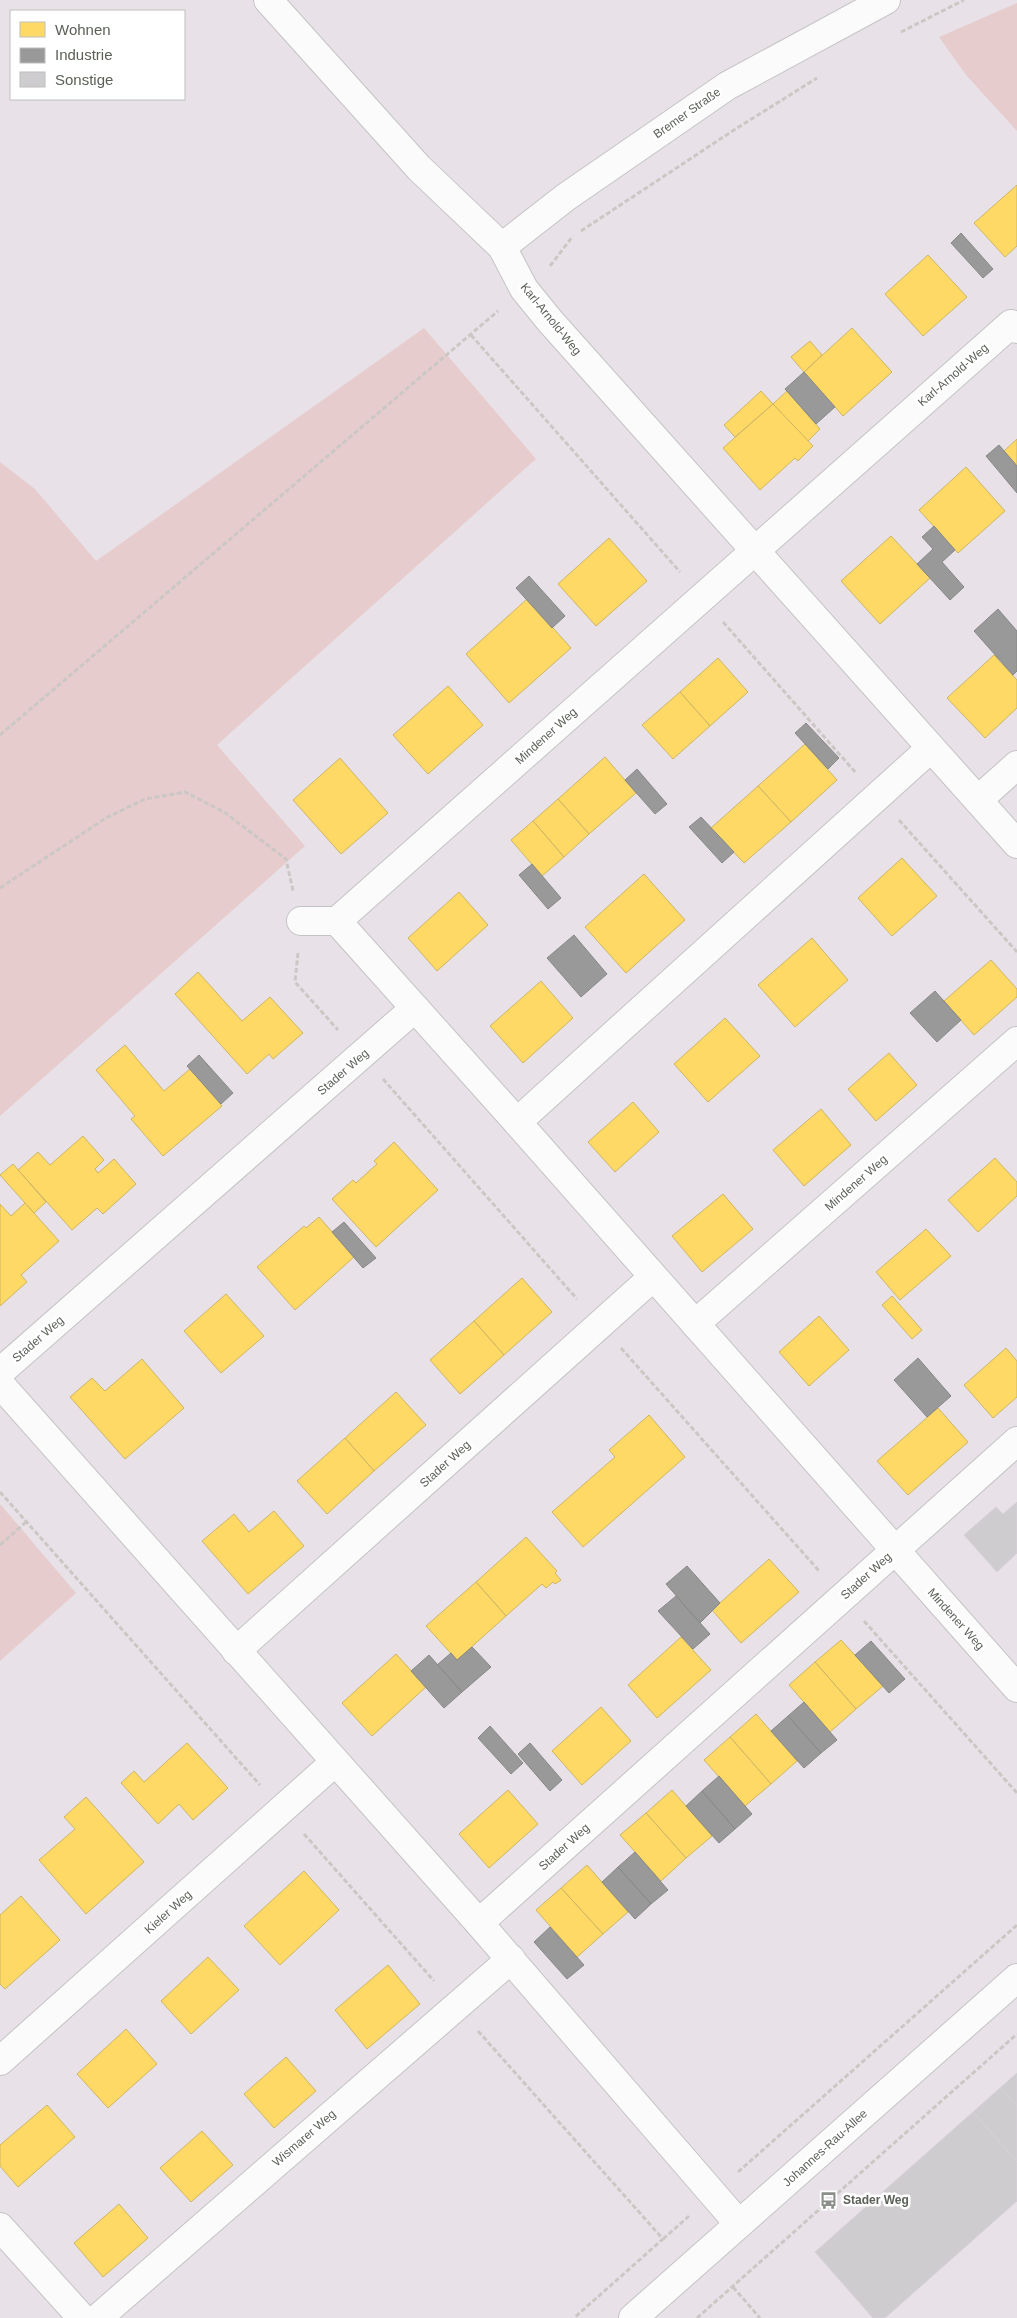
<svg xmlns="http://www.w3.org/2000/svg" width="1017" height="2318" font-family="Arial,sans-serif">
  <rect width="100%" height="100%" fill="#e8e2e8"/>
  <g fill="#e7ccce">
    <polygon points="1017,3 1017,131 966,75 939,37"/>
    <polygon points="424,328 536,459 217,745 305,846 0,1116 0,462 35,489 96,561"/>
    <polygon points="0,1504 76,1593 0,1661"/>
  </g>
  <g fill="#ffd966" stroke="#ceb562">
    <polygon points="1017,185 1017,246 1005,257 974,223"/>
    <polygon points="928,255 967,297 923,336 885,294"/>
    <polygon points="852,328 892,372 843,416 804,372"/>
    <polygon points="810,341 822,355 804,372 791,357"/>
    <polygon points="761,391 773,404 735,437 724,425"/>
    <polygon points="787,391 820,429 807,442 773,404"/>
    <polygon points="773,404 813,446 798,461 795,458 760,490 723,448"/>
    <polygon points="1017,439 1017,466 1004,451"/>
    <polygon points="966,467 1005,511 958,553 919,510"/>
    <polygon points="891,536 930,578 880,624 841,581"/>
    <polygon points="609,538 647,581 596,626 558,584"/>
    <polygon points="527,599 571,648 509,703 466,654"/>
    <polygon points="994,655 1017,680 1017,708 985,738 947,698"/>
    <polygon points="718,658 748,692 710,726 680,692"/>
    <polygon points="448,686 483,725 428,774 393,735"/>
    <polygon points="680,692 710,726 673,759 642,725"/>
    <polygon points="805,744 837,780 791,822 758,786"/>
    <polygon points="605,757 636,793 589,834 558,799"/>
    <polygon points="340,758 388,813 341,854 293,800"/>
    <polygon points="758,786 791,822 744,863 711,828"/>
    <polygon points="558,799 589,834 564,857 533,821"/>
    <polygon points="533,821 564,857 542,876 511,840"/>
    <polygon points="902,858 937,896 892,936 858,898"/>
    <polygon points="644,874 685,920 626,973 585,927"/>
    <polygon points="459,892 488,925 437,971 408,938"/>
    <polygon points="812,938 848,980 795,1027 758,985"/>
    <polygon points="991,960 1017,989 1017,997 974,1035 944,1001"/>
    <polygon points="198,972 242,1021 270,997 303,1033 273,1059 269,1054 247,1074 175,994"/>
    <polygon points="541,981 573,1018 523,1063 490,1026"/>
    <polygon points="725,1018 760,1056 708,1102 674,1064"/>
    <polygon points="125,1045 164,1091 190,1069 222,1106 163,1156 131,1119 135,1116 96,1070"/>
    <polygon points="889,1053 917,1085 876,1121 848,1089"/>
    <polygon points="633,1102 659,1132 615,1172 588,1142"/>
    <polygon points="821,1109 851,1145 804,1186 773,1150"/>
    <polygon points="83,1136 104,1160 95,1169 98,1173 114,1159 136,1184 103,1214 97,1208 72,1230 18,1170 38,1152 50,1165"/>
    <polygon points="394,1142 438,1190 376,1247 332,1199 353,1180 356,1183 377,1164 374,1161"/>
    <polygon points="995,1158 1017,1182 1017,1196 978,1232 948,1200"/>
    <polygon points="13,1164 46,1202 34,1213 0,1175"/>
    <polygon points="723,1194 753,1229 702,1272 672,1236"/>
    <polygon points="25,1203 59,1241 21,1275 27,1282 0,1306 0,1204 11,1216"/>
    <polygon points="319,1217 354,1257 295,1310 257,1267 304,1226 306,1228"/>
    <polygon points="926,1229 951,1256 900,1300 876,1272"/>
    <polygon points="522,1278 552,1312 504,1355 474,1321"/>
    <polygon points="226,1294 264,1336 221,1373 184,1331"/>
    <polygon points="892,1296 922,1330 912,1339 882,1305"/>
    <polygon points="819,1316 849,1350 809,1386 779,1352"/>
    <polygon points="474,1321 504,1355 460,1394 430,1360"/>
    <polygon points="1006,1348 1017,1361 1017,1397 993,1418 964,1385"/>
    <polygon points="142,1359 184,1408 125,1459 70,1397 92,1378 105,1391"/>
    <polygon points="396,1392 426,1425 374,1471 345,1438"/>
    <polygon points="938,1408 968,1442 908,1495 877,1461"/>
    <polygon points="649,1415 685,1457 583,1547 552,1512 615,1457 609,1450"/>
    <polygon points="345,1438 374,1471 327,1514 297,1481"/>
    <polygon points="274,1511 304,1546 248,1594 202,1541 234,1514 249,1532"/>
    <polygon points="526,1537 557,1571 555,1573 561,1580 555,1584 553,1582 546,1588 542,1584 506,1616 476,1582"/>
    <polygon points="769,1559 799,1592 741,1643 712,1610"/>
    <polygon points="476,1582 506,1616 457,1660 426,1626"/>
    <polygon points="681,1637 711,1670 657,1718 628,1685"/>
    <polygon points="841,1640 883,1686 856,1709 815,1662"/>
    <polygon points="396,1654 426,1687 372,1736 342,1703"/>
    <polygon points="815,1662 856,1709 830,1732 789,1685"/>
    <polygon points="601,1707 631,1741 582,1785 552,1751"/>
    <polygon points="756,1714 797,1761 771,1784 730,1737"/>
    <polygon points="730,1737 771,1784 745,1806 704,1760"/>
    <polygon points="187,1743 228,1788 193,1820 179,1804 158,1824 121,1783 134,1771 144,1782"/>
    <polygon points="508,1790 538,1824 489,1868 459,1834"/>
    <polygon points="672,1790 712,1836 686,1858 646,1813"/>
    <polygon points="86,1797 144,1862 86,1914 39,1860 75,1829 64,1817"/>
    <polygon points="646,1813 686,1858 661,1881 620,1835"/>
    <polygon points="587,1865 628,1912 603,1934 561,1888"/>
    <polygon points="304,1871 339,1910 280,1965 244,1926"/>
    <polygon points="561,1888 603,1934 577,1957 536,1910"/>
    <polygon points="21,1896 60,1940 5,1989 0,1984 0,1915"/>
    <polygon points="208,1957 239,1990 191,2034 161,2001"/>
    <polygon points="388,1965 420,2004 367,2049 335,2010"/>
    <polygon points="126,2029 157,2064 108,2108 77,2074"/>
    <polygon points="286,2057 316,2091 274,2128 244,2094"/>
    <polygon points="47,2105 75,2137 18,2187 0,2166 0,2145"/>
    <polygon points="202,2131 233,2165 191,2202 160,2168"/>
    <polygon points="119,2204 148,2238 103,2277 74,2243"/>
  </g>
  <g fill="#999" stroke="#868886">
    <polygon points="961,233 993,269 983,278 951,243"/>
    <polygon points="804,372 835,407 816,424 785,389"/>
    <polygon points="999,445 1017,466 1017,493 986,456"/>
    <polygon points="934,526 955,550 942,562 964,587 950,600 917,564 933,549 922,537"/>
    <polygon points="529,576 565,616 552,628 516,588"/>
    <polygon points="998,609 1017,631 1017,671 1013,675 974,631"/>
    <polygon points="806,723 839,758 828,769 795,733"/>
    <polygon points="637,769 667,804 655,814 625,780"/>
    <polygon points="701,817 734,852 722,863 689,827"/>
    <polygon points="532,864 561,898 548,909 519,875"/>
    <polygon points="574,935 607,974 581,997 547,958"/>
    <polygon points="935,991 961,1020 937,1042 910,1013"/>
    <polygon points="199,1055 233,1093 221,1104 187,1066"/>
    <polygon points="344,1222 376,1258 363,1268 332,1232"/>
    <polygon points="918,1358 951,1396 927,1417 894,1380"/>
    <polygon points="687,1566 720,1603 700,1623 666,1584"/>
    <polygon points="676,1596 710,1634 693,1649 658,1611"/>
    <polygon points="871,1641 905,1679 889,1693 855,1655"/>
    <polygon points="472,1647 491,1667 462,1692 437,1665 451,1653 457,1660"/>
    <polygon points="429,1655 462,1692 444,1708 411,1671"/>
    <polygon points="804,1702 837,1740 821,1753 788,1716"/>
    <polygon points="788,1716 821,1753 804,1768 771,1731"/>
    <polygon points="490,1726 523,1763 511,1774 478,1738"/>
    <polygon points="530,1743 562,1780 550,1791 518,1754"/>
    <polygon points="719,1776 752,1814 735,1829 702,1791"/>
    <polygon points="702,1791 735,1829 719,1843 686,1806"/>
    <polygon points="635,1852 668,1890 651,1904 618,1867"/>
    <polygon points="618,1867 651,1904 635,1919 602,1882"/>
    <polygon points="550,1927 584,1965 567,1979 534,1942"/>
  </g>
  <g fill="#cfccd0" stroke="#d6d1d8">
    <polygon points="1017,1502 1017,1553 997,1572 964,1535 996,1507 1003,1514"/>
    <polygon points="1017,2073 1017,2106 1000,2088"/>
    <polygon points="1000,2088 1017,2106 1017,2162 973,2112"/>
    <polygon points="973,2112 1017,2162 1017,2201 885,2318 873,2318 815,2252"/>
  </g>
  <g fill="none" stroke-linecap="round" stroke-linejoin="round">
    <defs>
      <g id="street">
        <polyline points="268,0 419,168 502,247 524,289 550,321 1017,844"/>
        <polyline points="502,247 566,197 727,86 886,0"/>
        <polyline points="978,800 1017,765"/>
        <polyline points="301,921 337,921 1011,324 1017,329"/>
        <polyline points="337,921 517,1122 1017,1688"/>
        <polyline points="517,1122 931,748"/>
        <polyline points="695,1324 1017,1041"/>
        <polyline points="0,1372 415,1008"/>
        <polyline points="0,1384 479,1923 739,2224"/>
        <polyline points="236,1651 653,1277"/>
        <polyline points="479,1923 1017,1441"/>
        <polyline points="0,2061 335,1762"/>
        <polyline points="0,2227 82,2318"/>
        <polyline points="98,2318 511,1959"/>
        <polyline points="633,2318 1017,1978"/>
      </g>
    </defs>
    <use href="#street" stroke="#c4c3c3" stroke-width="30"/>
    <g stroke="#cbc7c4" stroke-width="3" stroke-dasharray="5 2.5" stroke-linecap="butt">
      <polyline points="901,32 964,0"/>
      <polyline points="581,231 734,130 817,78"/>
      <polyline points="550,266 573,236"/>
      <polyline points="471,335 680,572"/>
      <polyline points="723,622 856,773"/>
      <polyline points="0,735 498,311"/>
      <polyline points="899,820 1017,952"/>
      <polyline points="0,888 106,818 145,799 185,792 224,812 286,859 293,891"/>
      <polyline points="298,953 295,982 338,1030"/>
      <polyline points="383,1079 577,1299"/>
      <polyline points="621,1348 820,1572"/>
      <polyline points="0,1492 260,1785"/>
      <polyline points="0,1545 26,1522"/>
      <polyline points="864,1621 1017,1793"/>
      <polyline points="304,1834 434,1981"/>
      <polyline points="478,2031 663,2239 574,2318"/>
      <polyline points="738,2172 1017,1925"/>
      <polyline points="663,2239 689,2216"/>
      <polyline points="733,2287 760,2318"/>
      <polyline points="697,2318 1017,2034"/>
    </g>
    <use href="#street" stroke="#fcfbfc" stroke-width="28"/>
  </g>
  <defs>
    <symbol id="bus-bare" viewBox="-9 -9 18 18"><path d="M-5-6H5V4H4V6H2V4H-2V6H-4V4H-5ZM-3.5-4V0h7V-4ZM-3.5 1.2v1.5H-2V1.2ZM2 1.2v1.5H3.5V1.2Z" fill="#8c8e8a" stroke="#fff" stroke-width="2.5" paint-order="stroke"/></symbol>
  </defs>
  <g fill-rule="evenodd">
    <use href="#bus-bare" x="816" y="2188" width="25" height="25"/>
  </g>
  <g text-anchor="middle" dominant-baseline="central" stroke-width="5" stroke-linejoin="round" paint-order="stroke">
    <g font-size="12" fill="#5b6158" stroke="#fff">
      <text transform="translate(687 113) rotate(-35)">Bremer Straße</text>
      <text transform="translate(551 319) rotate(51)">Karl-Arnold-Weg</text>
      <text transform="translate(953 375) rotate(-41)">Karl-Arnold-Weg</text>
      <text transform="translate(546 736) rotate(-42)">Mindener Weg</text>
      <text transform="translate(343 1072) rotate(-41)">Stader Weg</text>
      <text transform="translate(856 1183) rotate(-41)">Mindener Weg</text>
      <text transform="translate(38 1339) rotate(-41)">Stader Weg</text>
      <text transform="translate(445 1464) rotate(-42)">Stader Weg</text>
      <text transform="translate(866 1576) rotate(-42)">Stader Weg</text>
      <text transform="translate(956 1619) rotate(48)">Mindener Weg</text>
      <text transform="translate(564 1847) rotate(-42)">Stader Weg</text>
      <text transform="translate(168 1912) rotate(-42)">Kieler Weg</text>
      <text transform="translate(304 2138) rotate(-41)">Wismarer Weg</text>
      <text transform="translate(825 2148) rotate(-42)">Johannes-Rau-Allee</text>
    </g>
    <g font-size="12" font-weight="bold" fill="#5b6158" stroke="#fff" text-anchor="start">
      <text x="843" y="2200">Stader Weg</text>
    </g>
  </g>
  <rect x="10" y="10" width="175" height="90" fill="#ffffff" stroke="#bdc0bc"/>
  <rect x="20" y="22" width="25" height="15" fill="#ffd966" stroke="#bdc0bc"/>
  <text x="55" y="35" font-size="15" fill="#5b6158">Wohnen</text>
  <rect x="20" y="48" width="25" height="15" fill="#999999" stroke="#bdc0bc"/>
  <text x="55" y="60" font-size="15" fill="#5b6158">Industrie</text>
  <rect x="20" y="72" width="25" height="15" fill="#cfccd0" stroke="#bdc0bc"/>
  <text x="55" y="85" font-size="15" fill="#5b6158">Sonstige</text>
</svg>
